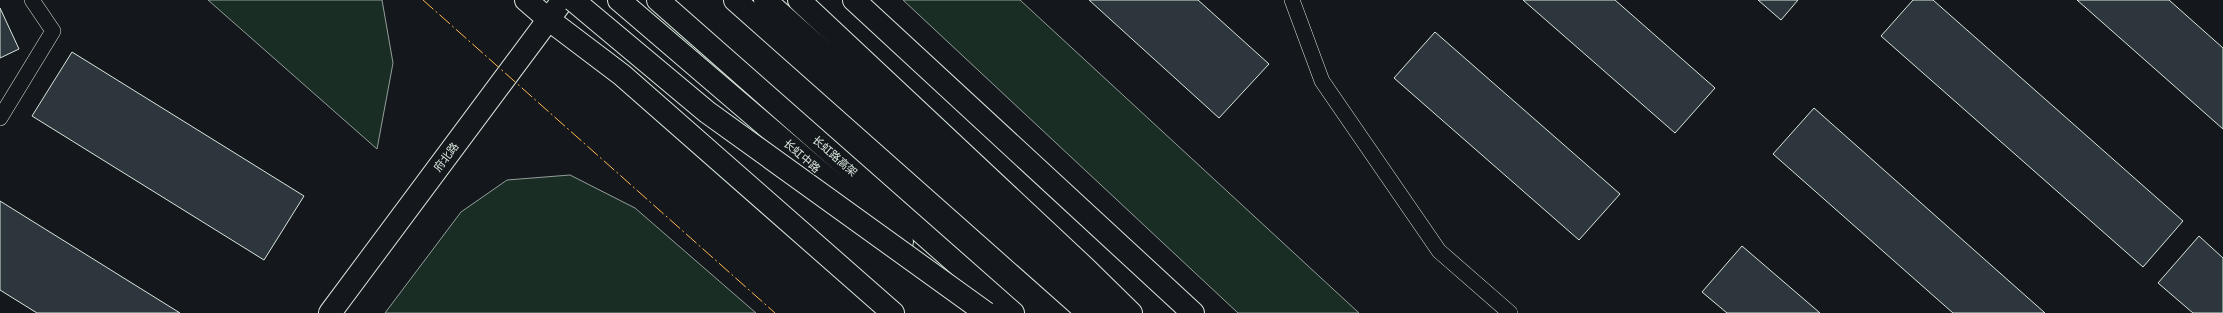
<svg xmlns="http://www.w3.org/2000/svg" width="2223" height="313" font-family="'PT Sans','Noto Sans SC',sans-serif">
  <rect width="100%" height="100%" fill="#14181c"/>
  <g fill="#1a2d24" stroke="#939e99">
    <polygon points="208,0 382,0 393,63 377,149"/>
    <polygon points="903,0 1020,0 1359,313 1238,313"/>
    <polygon points="570,175 635,208 756,313 385,313 461,212 507,180"/>
  </g>
  <g fill="#2c363c" stroke="#d8e6dc">
    <polygon points="1089,0 1198,0 1269,64 1219,118"/>
    <polygon points="1523,0 1615,0 1715,88 1675,133"/>
    <polygon points="1758,0 1798,0 1781,20"/>
    <polygon points="1913,0 1933,0 2183,221 2143,267 1881,36"/>
    <polygon points="2077,0 2169,0 2223,48 2223,129"/>
    <polygon points="0,8 19,49 0,58"/>
    <polygon points="1435,32 1620,194 1579,240 1394,78"/>
    <polygon points="72,52 304,196 264,260 32,116"/>
    <polygon points="1814,108 2045,313 1953,313 1773,154"/>
    <polygon points="0,201 180,313 37,313 0,290"/>
    <polygon points="2199,236 2223,258 2223,313 2193,313 2158,283"/>
    <polygon points="1742,246 1820,313 1727,313 1702,292"/>
  </g>
  <g fill="none" stroke-linecap="round" stroke-linejoin="round">
    <defs>
      <g id="service">
        <polyline points="1292,0 1322,81 1439,251 1510,313"/>
        <polyline points="0,118 53,31 32,0"/>
      </g>
      <polyline id="tertiary" points="330,313 563,0"/>
      <g id="primary">
        <polyline points="526,0 548,19 622,75 893,313"/>
        <polyline points="619,0 902,242"/>
        <polyline points="765,0 1115,313"/>
        <polyline points="854,0 1193,313"/>
      </g>
      <g id="trunk">
        <polyline points="658,0 1013,313"/>
        <polyline points="735,0 1088,313"/>
        <polyline points="799,0 1085,268 1131,313"/>
      </g>
    </defs>
    <use href="#service" stroke="#d8e6dc" stroke-width="16"/>
    <use href="#tertiary" stroke="#d8e6dc" stroke-width="24"/>
    <use href="#primary" stroke="#d8e6dc" stroke-width="24"/>
    <use href="#trunk" stroke="#d8e6dc" stroke-width="24"/>
    <use href="#service" stroke="#14181c" stroke-width="15"/>
    <use href="#tertiary" stroke="#14181c" stroke-width="22"/>
    <use href="#primary" stroke="#14181c" stroke-width="22"/>
    <use href="#trunk" stroke="#14181c" stroke-width="22"/>
    <defs>
      <polyline id="trunk-bridge" points="573,0 707,112 986,313"/>
    </defs>
    <use href="#trunk-bridge" stroke="#d8e6dc" stroke-width="24" stroke-linecap="butt"/>
    <use href="#trunk-bridge" stroke="#14181c" stroke-width="22"/>
    <polyline stroke="#ffb74d" stroke-width="1" stroke-dasharray="14 3 2 3" stroke-linecap="butt" points="423,0 775,313"/>
  </g>
  <g text-anchor="middle" dominant-baseline="central" stroke-width="3" stroke-linejoin="round" paint-order="stroke">
    <g font-size="11" fill="#d8e6dc" stroke="#14181c">
      <text transform="translate(802 156) rotate(41)">长虹中路</text>
      <text transform="translate(835 156) rotate(41)">长虹路高架</text>
      <text transform="translate(446 157) rotate(-53)">府北路</text>
    </g>
  </g>
</svg>
